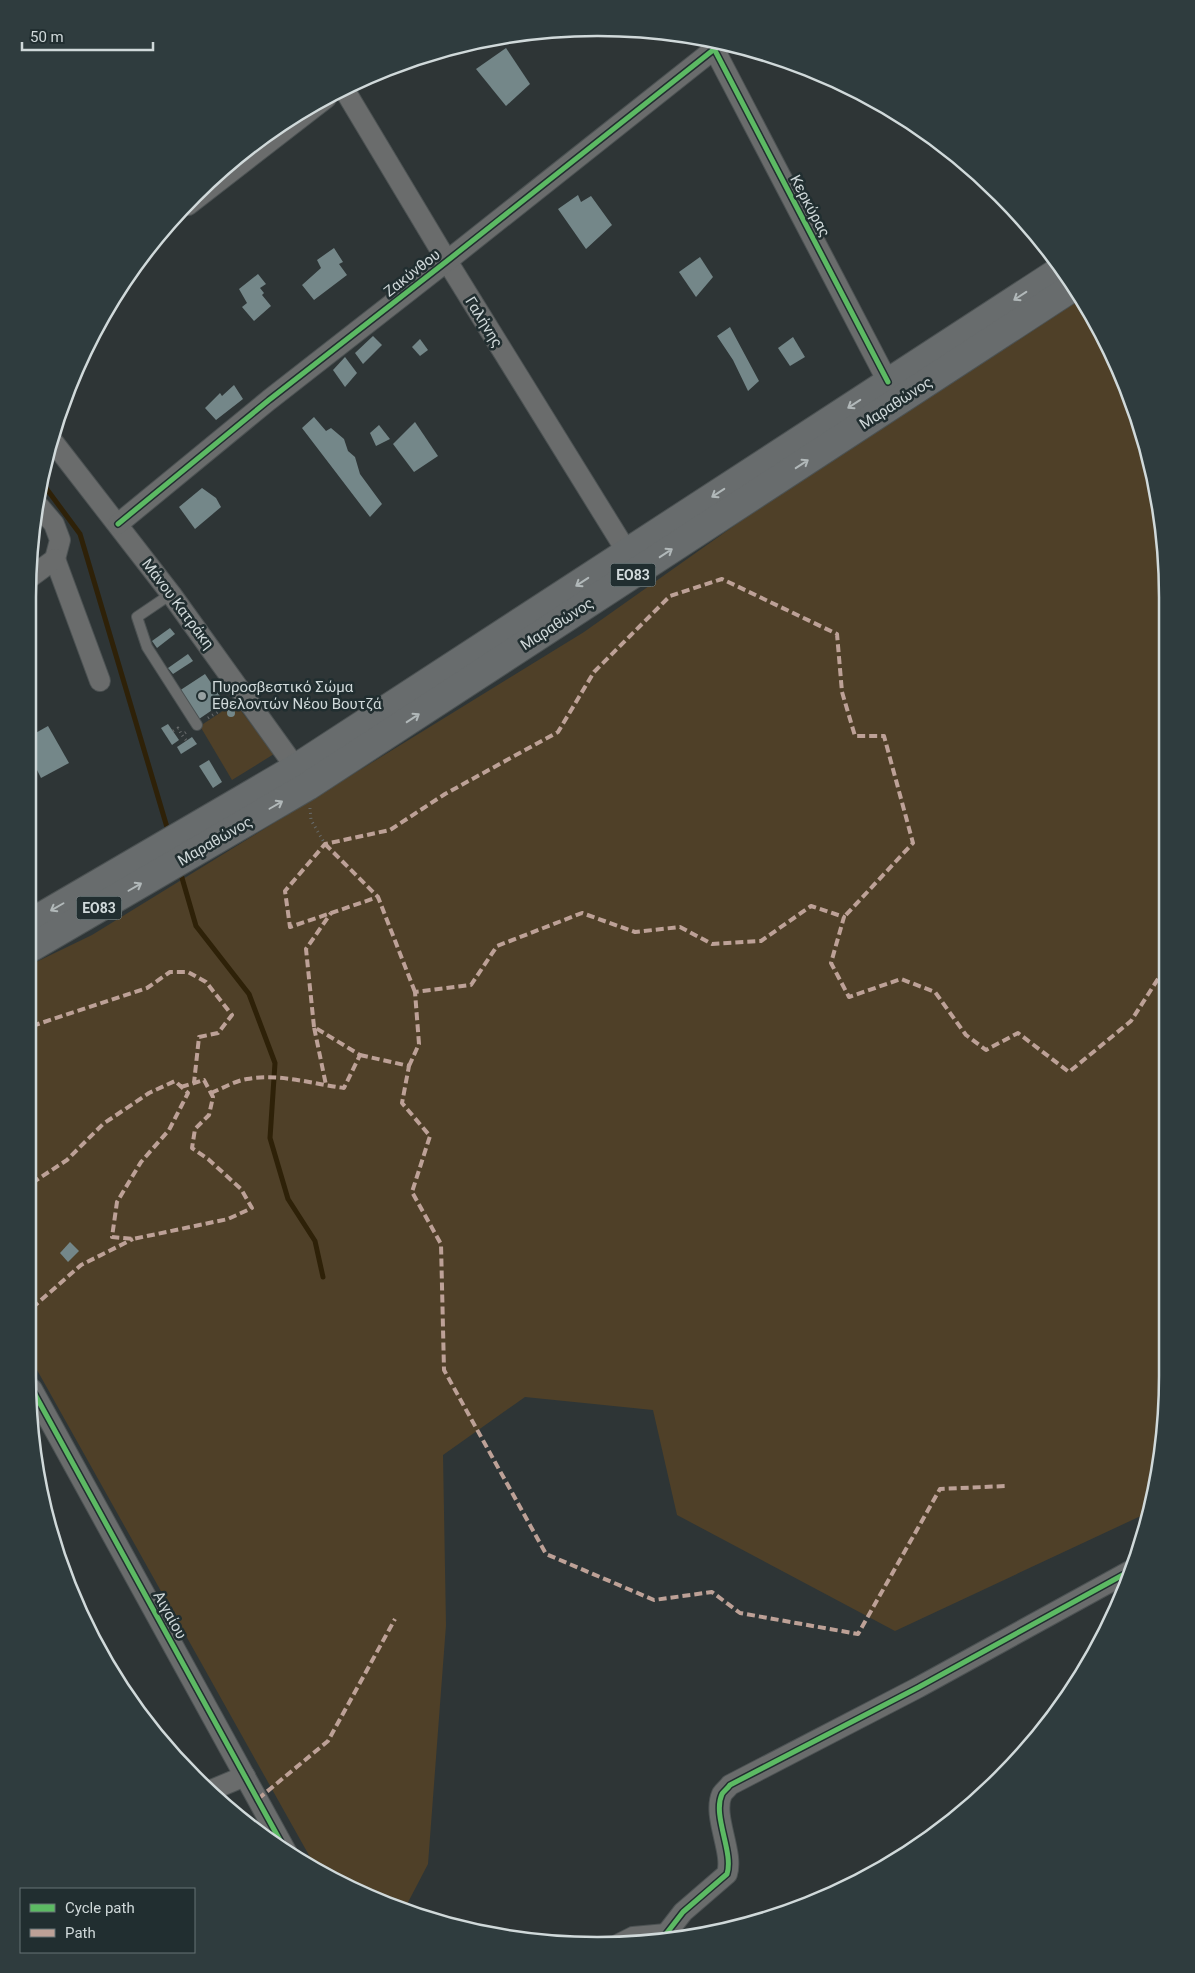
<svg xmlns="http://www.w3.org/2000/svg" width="1195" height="1973" font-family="Roboto,sans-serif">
  <rect width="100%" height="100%" fill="#2e3536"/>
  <g fill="#4f4028">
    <polygon points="1079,295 1091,313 1148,450 1166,560 1163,1450 1145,1514 895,1631 677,1515 653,1410 525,1397 443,1455 446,1625 428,1864 404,1910 315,1866 32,1361 32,964 92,935 584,632 820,465"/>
    <polygon points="235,703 274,754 232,780 200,726"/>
  </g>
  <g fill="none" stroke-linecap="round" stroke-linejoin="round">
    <g stroke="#2e2108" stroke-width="5">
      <polyline points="43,484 80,534 169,834"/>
      <polyline points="180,871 196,926 249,994 275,1063 270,1138 288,1199 315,1241 323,1277"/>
    </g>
  </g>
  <g fill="#748789">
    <polygon points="506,48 530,84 506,106 476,69"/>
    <polygon points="578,195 581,202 591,196 612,225 586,249 558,209"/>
    <polygon points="334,248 343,262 339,264 347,275 314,300 302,285 321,268 317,260"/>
    <polygon points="700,257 713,277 696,297 679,272"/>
    <polygon points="258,274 266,284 260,288 264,293 262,295 271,306 254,321 242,307 247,303 239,289"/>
    <polygon points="730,327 759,381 748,391 733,360 717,336"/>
    <polygon points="373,336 382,345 363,364 355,353"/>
    <polygon points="793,337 805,357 790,366 778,348"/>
    <polygon points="420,339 428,350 420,356 412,347"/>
    <polygon points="345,357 357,373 345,387 333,370"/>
    <polygon points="234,385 243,399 216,420 205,408 220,393 222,396"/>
    <polygon points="314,417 326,431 331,428 344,439 348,451 355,457 360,474 382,504 370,517 302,428"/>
    <polygon points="415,422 438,456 414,472 393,444"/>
    <polygon points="379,425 390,439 376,446 370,433"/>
    <polygon points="202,488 216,498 221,507 195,529 179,507"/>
    <polygon points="170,628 175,634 157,648 152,641"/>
    <polygon points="188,654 193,661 173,674 168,668"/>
    <polygon points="205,674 224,702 199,719 179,691"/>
    <circle cx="231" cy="713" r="4"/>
    <polygon points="168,724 179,740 172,745 161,728"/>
    <polygon points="48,726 69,763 41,778 32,760 32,735"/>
    <polygon points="192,737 197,744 181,754 177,747"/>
    <polygon points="209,760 222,782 213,788 199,766"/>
    <polygon points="70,1242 79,1251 68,1262 60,1253"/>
  </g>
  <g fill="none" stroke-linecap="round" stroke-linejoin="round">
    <defs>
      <polyline id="lane" points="171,594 137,617 147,647 197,725"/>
      <g id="street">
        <polyline points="710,41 888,382"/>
        <polyline points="344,89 447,261 627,552"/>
        <polyline points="188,205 326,98"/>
        <polyline points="54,443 171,594 296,768"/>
        <polyline points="37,504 54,524 60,540 55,559"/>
        <polyline points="118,524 269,400 447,261 722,43"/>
        <polyline points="55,559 100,681"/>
        <polyline points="32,576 55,559"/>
        <polyline points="32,1389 287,1853"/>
        <polyline points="209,1791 245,1776"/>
        <path d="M668 1941 666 1934 683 1912 727 1874C734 1852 712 1816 722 1794 724 1791 728 1788 730 1785L919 1687 1130 1571"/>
        <polyline points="619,1944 633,1937 666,1934"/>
      </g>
      <g id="primary">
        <polyline points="32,922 296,768 1061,270"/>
        <polyline points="32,947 308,786 1073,287"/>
      </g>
    </defs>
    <use href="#lane" stroke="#4c5253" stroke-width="12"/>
    <use href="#street" stroke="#4c5253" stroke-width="22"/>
    <use href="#primary" stroke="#4c5253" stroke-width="30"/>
    <g stroke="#686b6c" stroke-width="3" stroke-dasharray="1 4" stroke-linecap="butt">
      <polyline points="208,718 230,704"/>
      <polyline points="173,731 178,728 182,735"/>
      <polyline points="186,740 182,735 188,731"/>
      <polyline points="310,808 311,820 325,844"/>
    </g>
    <use href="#lane" stroke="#6a6c6c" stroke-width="10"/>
    <use href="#street" stroke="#6a6c6c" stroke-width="20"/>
    <use href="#primary" stroke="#686c6d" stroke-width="28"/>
    <g stroke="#bda197" stroke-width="4" stroke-dasharray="8 4" stroke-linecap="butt">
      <polyline points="325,844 378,897"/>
      <polyline points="415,992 378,897 290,927 285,891 325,844 390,830 445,794 558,732 594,672 670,596 722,579 837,634 842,692 855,736 884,736 913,843 844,917"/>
      <polyline points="32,1026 147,988 170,972 188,972 206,982 232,1015 218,1033 199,1037 194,1083"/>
      <polyline points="314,1027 306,949 331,913"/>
      <polyline points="360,1055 409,1066 402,1103 430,1136 412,1192 441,1244 444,1370 546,1554 654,1600 712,1592 740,1613 858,1634 940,1489 1005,1486"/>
      <polyline points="409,1066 419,1044 415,992 471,985 497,946 582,913 635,932 680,927 712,944 761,941 811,906 844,917 831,963 849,997 901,979 935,992 966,1035 986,1050 1018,1033 1069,1072 1131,1021 1165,968"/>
      <path d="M211 1093C223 1088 235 1081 247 1079 279 1073 313 1084 344 1088L360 1055 314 1027 326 1085"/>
      <polyline points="32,1183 67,1160 103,1124 149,1093 175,1081 188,1093 169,1130 141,1162 117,1202 112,1237 133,1239 228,1219 252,1208 241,1189 208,1159 192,1148 195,1129 209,1115 213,1097 204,1080 181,1087"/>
      <polyline points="32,1308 81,1265 133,1239"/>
      <polyline points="258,1799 328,1741 395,1619"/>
    </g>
    <defs>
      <g id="cycleway">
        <polyline points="710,41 888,382"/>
        <polyline points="118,524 269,400 447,261 722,43"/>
        <polyline points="32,1389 287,1853"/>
        <path d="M668 1941 666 1934 683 1912 727 1874C734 1852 712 1816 722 1794 724 1791 728 1788 730 1785L919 1687 1130 1571"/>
      </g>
    </defs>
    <use href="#cycleway" stroke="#212e30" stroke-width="8"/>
    <use href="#cycleway" stroke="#5cba63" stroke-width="5"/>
  </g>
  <defs><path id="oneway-shaft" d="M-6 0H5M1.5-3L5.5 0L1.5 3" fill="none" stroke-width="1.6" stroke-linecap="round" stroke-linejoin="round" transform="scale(1.25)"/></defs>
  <g stroke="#b1b8b9">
    <use href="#oneway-shaft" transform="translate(1020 296) rotate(147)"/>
    <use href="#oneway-shaft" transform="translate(854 404) rotate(147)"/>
    <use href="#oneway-shaft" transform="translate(802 464) rotate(-33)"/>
    <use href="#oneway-shaft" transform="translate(718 493) rotate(147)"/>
    <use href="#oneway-shaft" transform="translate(666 553) rotate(-33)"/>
    <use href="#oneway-shaft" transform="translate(582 582) rotate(147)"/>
    <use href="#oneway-shaft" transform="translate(413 718) rotate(-33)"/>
    <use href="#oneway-shaft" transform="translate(276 805) rotate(-30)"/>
    <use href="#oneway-shaft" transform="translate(135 887) rotate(-30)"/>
    <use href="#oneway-shaft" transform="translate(57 907) rotate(150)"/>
  </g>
  <circle fill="#97a0a1" stroke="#212e30" stroke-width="2" cx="202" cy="696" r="5"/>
  <g text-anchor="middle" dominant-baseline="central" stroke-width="5" stroke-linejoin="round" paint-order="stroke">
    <g fill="#212e30" stroke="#9ca6a7" stroke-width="1">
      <rect x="610.5" y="563.5" width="45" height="23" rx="4"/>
      <rect x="76.5" y="896.5" width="45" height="23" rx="4"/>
    </g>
    <g font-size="14" font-weight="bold" fill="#d0d9da">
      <text x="633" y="575">ΕΟ83</text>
      <text x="99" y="908">ΕΟ83</text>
    </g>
    <g font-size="15" fill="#d0d9da" stroke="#212e30">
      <text transform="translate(810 206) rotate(62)">Κερκύρας</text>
      <text transform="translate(412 273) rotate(-38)">Ζακύνθου</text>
      <text transform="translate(484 322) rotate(58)">Γαλήνης</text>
      <text transform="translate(896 403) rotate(-33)">Μαραθώνος</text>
      <text transform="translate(178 604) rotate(53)">Μάνου Κατράκη</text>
      <text transform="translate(557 624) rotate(-33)">Μαραθώνος</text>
      <text transform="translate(215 841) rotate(-30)">Μαραθώνος</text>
      <text transform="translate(170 1615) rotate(61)">Αιγαίου</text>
    </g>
    <g font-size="15" fill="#d0d9da" stroke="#212e30" text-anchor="start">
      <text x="212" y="687">Πυροσβεστικό Σώμα<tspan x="212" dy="17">Εθελοντών Νέου Βουτζά</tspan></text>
    </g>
  </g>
  <path d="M0 0H1195V1973H0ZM597 36H598A561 561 0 0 1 1159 597V1376A561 561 0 0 1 598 1937H597A561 561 0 0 1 36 1376V597A561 561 0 0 1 597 36Z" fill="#2f3c3e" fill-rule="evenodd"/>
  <path fill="none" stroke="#d0d9da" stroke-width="2.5" d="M597 36H598A561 561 0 0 1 1159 597V1376A561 561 0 0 1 598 1937H597A561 561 0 0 1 36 1376V597A561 561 0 0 1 597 36Z"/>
  <rect x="20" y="1888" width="175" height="65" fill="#212e30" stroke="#677274"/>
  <rect x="30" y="1904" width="25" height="8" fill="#5cba63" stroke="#677274"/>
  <text x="65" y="1913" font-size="15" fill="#d0d9da">Cycle path</text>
  <rect x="30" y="1929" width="25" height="8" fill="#bda197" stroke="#677274"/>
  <text x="65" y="1938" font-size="15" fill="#d0d9da">Path</text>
  <path d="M22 42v8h131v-8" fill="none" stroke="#d0d9da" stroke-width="2.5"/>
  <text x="30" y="42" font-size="15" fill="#d0d9da" stroke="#212e30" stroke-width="4" paint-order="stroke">50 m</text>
</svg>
